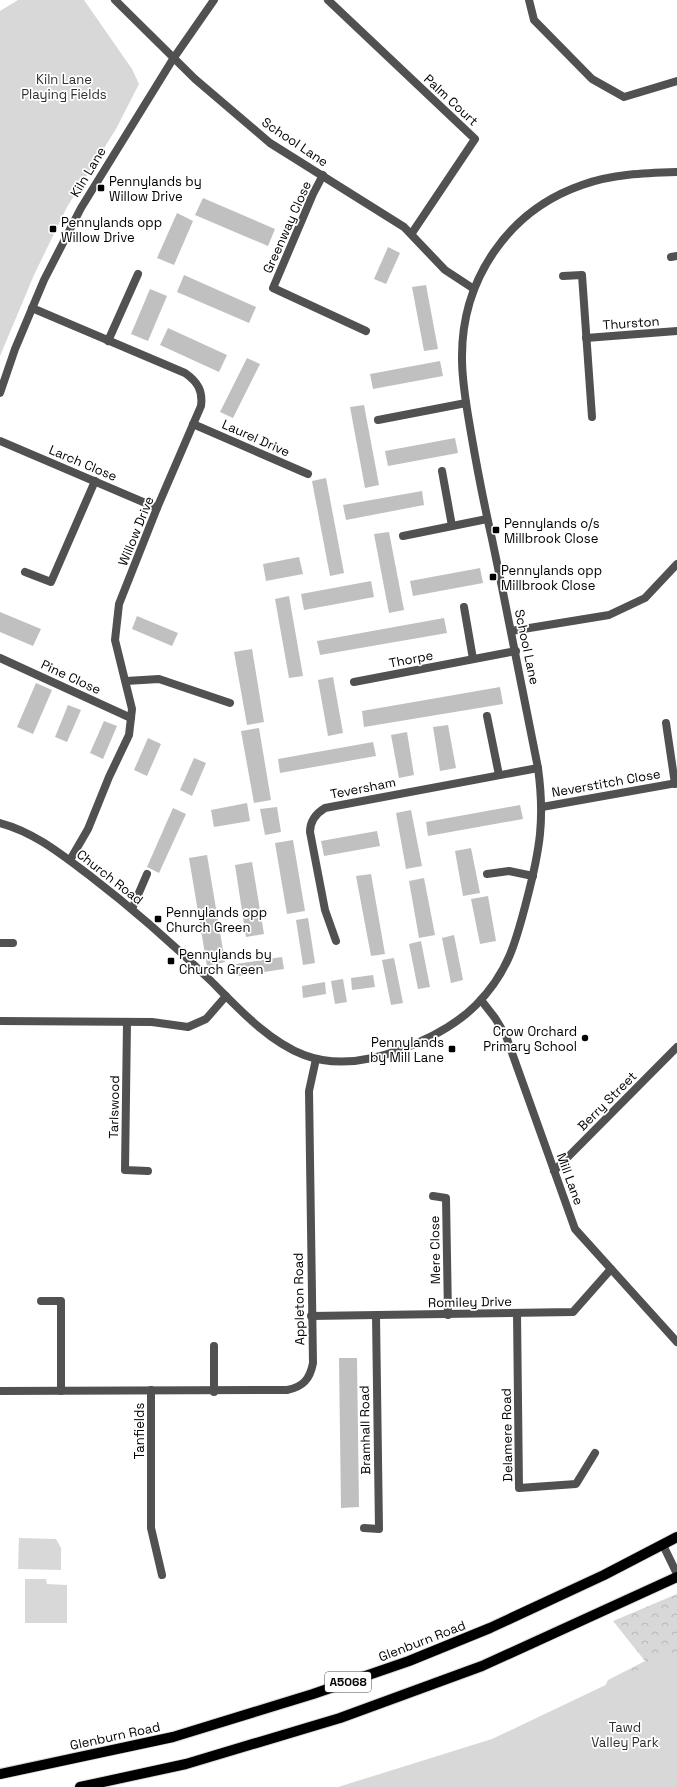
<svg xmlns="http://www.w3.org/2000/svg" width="677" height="1787" font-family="'Space Grotesk',sans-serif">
  <defs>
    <pattern id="forest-crowns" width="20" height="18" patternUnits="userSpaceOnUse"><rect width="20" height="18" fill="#d8d8d8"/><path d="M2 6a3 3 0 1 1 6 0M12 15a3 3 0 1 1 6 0" fill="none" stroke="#b8b8b8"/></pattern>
  </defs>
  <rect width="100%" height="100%" fill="#fff"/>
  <polygon fill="url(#forest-crowns)" points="677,1594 677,1787 583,1733 608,1680 645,1661 613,1621"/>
  <g fill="#d8d8d8">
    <polygon points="18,0 84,0 132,69 139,84 116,129 67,207 34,275 0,356 0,11"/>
    <polygon points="19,1538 56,1539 61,1548 61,1570 18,1569"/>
    <polygon points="25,1579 46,1579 47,1584 67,1585 67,1623 25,1623"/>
    <polygon points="677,1651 677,1787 338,1787 492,1739"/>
  </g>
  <g fill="#c0c0c0">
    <polygon points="203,198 275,229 268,246 195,215"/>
    <polygon points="177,213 193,221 174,265 157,258"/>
    <polygon points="388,247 400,253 386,284 374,279"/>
    <polygon points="184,275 256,307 249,323 177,292"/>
    <polygon points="426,285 438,349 424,351 412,287"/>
    <polygon points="150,289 167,296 148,341 131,334"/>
    <polygon points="168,328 227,355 219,372 160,345"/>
    <polygon points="247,358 260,364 233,418 220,412"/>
    <polygon points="440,361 443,376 373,389 370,374"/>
    <polygon points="364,405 379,485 365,488 350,407"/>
    <polygon points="455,438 458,453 388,466 385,451"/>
    <polygon points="326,478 344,573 330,576 312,481"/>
    <polygon points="422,491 424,505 346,520 343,505"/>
    <polygon points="389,532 404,610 389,613 374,534"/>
    <polygon points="299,557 303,574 266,581 263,564"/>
    <polygon points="480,568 483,583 413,596 410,581"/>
    <polygon points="371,581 374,597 304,610 301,594"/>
    <polygon points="289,596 303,676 289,678 275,599"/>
    <polygon points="0,612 41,629 33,646 0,632"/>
    <polygon points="137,616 178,633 172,646 132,629"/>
    <polygon points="444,618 447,633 320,655 317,641"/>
    <polygon points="252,649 264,722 247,725 234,652"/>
    <polygon points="333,677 343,733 328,736 318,680"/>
    <polygon points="36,683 52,690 33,734 17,727"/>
    <polygon points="500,687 503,704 364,727 362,711"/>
    <polygon points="68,705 81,710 67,742 55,737"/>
    <polygon points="104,721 117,726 103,759 90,753"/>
    <polygon points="448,725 456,768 440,771 433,727"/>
    <polygon points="259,728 271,800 254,803 241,731"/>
    <polygon points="407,732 414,775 399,778 391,735"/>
    <polygon points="148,738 161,744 147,776 134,770"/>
    <polygon points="373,742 376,756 280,773 278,759"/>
    <polygon points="194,758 206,763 192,796 180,790"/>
    <polygon points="247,803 250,821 214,827 211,810"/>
    <polygon points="520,805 523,819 428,836 426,822"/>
    <polygon points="277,807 281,832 265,835 260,809"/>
    <polygon points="173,808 186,814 159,873 147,867"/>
    <polygon points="411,810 422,866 406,869 396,813"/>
    <polygon points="377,831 380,846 324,856 321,841"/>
    <polygon points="293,840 305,911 287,914 275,843"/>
    <polygon points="471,848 480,893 463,896 455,851"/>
    <polygon points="207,855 225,962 207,966 189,858"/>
    <polygon points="252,862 264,934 246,937 235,865"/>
    <polygon points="371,874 385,954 371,956 356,876"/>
    <polygon points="424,878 435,935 419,938 409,881"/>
    <polygon points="488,896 496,941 480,944 471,899"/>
    <polygon points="308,918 315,963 303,965 296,920"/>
    <polygon points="454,935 463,980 451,983 442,938"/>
    <polygon points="421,941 430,987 418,989 409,944"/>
    <polygon points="282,957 284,969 238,976 236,964"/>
    <polygon points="394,958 403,1003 391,1005 382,960"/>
    <polygon points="373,975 375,987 352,990 351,978"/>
    <polygon points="343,979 347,1002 335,1004 331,981"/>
    <polygon points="325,982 326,994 303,998 302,986"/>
    <polygon points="339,1358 357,1358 359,1507 341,1508"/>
  </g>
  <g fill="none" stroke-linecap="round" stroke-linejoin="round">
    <defs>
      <g id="primary">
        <polyline points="0,1774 173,1737 313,1694 409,1661 490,1628 604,1575 677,1537"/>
        <polyline points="80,1787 186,1764 340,1718 482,1666 677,1577"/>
      </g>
    </defs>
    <use href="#primary" stroke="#dbdbdb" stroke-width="12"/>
    <g stroke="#515151" stroke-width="8">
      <polyline points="25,572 51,582 95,481"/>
      <polyline points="487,874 509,871 533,876"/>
      <polyline points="132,909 147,874"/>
      <polyline points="0,943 13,943"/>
      <polyline points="214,1346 214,1392"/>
      <polyline points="663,1545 677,1574"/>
    </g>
    <g stroke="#515151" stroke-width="8">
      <polyline points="328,0 475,139 412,233"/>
      <polyline points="529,0 534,20 592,79 624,97 677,81"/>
      <polyline points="323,175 313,194 273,288 366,331"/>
      <polyline points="671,257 677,256"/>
      <polyline points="563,276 582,275 592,417"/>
      <path d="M32 308 185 373C198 382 203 391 201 406L157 508 119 604 115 640 132 709 129 735 109 777 88 829 70 860"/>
      <polyline points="586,338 677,331"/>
      <polyline points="108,341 138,274"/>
      <polyline points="378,420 466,403"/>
      <polyline points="193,424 308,474"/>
      <polyline points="0,441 157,508"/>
      <polyline points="442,471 452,526"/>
      <polyline points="403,536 487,519"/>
      <polyline points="464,607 473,659"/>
      <polyline points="511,631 609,615 645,598 677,564"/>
      <polyline points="0,658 131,718"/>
      <polyline points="126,681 159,679 230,703"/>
      <polyline points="354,682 516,651"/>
      <polyline points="487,716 499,775"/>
      <polyline points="666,723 675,784"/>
      <polyline points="542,807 677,783"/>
      <path d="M336 941 325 910 310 832C310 821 315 814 325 808L538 768"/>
      <polyline points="481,1000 495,1018 506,1036 575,1229 677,1342"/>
      <polyline points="0,1021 152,1022 188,1027 206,1019 226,996"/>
      <polyline points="127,1022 125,1170 148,1171"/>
      <polyline points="554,1171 677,1047"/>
      <polyline points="433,1196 446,1198 448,1315"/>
      <polyline points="41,1301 61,1301 61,1391"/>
      <polyline points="517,1313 519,1488 576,1484 595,1453"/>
      <polyline points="311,1316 573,1312 611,1269"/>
      <polyline points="151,1390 151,1528 162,1575"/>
      <path d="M0 1391 287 1390C303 1387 310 1379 313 1363L309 1091 316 1059"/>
      <polyline points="364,1528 379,1529 376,1316"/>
    </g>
    <g stroke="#515151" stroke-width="8">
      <polyline points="115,0 195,79 270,143 404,227 445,270 474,289"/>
      <polyline points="0,393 15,349 44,280 81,208 173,59 214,0"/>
      <path d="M0 823C34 832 61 854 89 875 132 908 172 943 211 981 238 1008 268 1041 304 1055 336 1067 371 1061 402 1049 429 1039 455 1026 476 1005 508 973 516 942 527 899 540 849 545 819 538 768 523 691 508 615 492 539 484 504 477 468 471 433 467 409 462 384 462 359 461 281 507 211 582 185 612 174 645 173 677 172"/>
    </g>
    <use href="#primary" stroke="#000" stroke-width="10"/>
  </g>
  <g fill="#000" stroke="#fff" stroke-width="1.5">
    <rect x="97" y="184" width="8" height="8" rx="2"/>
    <rect x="49" y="225" width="8" height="8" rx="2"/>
    <rect x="492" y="526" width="8" height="8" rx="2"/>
    <rect x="489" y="573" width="8" height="8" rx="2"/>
    <rect x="154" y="915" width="8" height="8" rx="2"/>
    <rect x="167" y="957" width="8" height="8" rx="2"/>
    <circle cx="585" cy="1038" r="4"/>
    <rect x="448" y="1045" width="8" height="8" rx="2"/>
  </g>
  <g text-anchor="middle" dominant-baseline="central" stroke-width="3.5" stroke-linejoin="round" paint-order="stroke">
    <rect fill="#fff" stroke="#4c4c4c" stroke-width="1" x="325" y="1672" width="46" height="20" rx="3"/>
    <g font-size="12" font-weight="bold" fill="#000">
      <text x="348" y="1682">A5068</text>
    </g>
    <g font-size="13" fill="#2f2f2f" stroke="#fff">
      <text x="64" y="79">Kiln Lane<tspan x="64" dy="15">Playing Fields</tspan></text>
      <text x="625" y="1727">Tawd<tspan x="625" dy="15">Valley Park</tspan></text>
    </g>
    <g font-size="13" fill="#000" stroke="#fff">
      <text transform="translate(451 100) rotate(43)">Palm Court</text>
      <text transform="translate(295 142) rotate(34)">School Lane</text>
      <text transform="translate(88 172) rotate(-59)">Kiln Lane</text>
      <text transform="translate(287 227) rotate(-66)">Greenway Close</text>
      <text transform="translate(631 323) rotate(-4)">Thurston</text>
      <text transform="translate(256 438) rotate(24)">Laurel Drive</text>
      <text transform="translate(83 463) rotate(23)">Larch Close</text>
      <text transform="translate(136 531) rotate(-68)">Willow Drive</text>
      <text transform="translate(527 647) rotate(78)">School Lane</text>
      <text transform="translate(411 659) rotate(-11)">Thorpe</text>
      <text transform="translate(71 677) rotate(25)">Pine Close</text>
      <text transform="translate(606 783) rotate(-10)">Neverstitch Close</text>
      <text transform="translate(363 788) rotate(-11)">Teversham</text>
      <text transform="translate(110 877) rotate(38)">Church Road</text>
      <text transform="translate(607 1101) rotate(-45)">Berry Street</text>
      <text transform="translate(114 1107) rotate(-89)">Tarlswood</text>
      <text transform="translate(570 1179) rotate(70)">Mill Lane</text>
      <text transform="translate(435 1250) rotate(-91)">Mere Close</text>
      <text transform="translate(299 1299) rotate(-91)">Appleton Road</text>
      <text transform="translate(470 1302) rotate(-1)">Romiley Drive</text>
      <text transform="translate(365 1430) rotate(-91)">Bramhall Road</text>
      <text transform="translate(139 1431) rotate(-90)">Tanfields</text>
      <text transform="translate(507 1435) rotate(-91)">Delamere Road</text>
      <text transform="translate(422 1641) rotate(-21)">Glenburn Road</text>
      <text transform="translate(115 1736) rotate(-12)">Glenburn Road</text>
    </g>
    <g font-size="13" fill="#000" stroke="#fff" text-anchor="start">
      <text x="109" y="181">Pennylands by<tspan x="109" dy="15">Willow Drive</tspan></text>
      <text x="61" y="222">Pennylands opp<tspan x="61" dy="15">Willow Drive</tspan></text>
      <text x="504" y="523">Pennylands o/s<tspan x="504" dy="15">Millbrook Close</tspan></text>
      <text x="501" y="570">Pennylands opp<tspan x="501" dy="15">Millbrook Close</tspan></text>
      <text x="166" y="912">Pennylands opp<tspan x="166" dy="15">Church Green</tspan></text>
      <text x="179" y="954">Pennylands by<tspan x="179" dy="15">Church Green</tspan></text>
      <text x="577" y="1031" text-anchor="end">Crow Orchard<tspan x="577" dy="15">Primary School</tspan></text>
      <text x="444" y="1042" text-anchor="end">Pennylands<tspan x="444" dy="15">by Mill Lane</tspan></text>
    </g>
  </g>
</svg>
